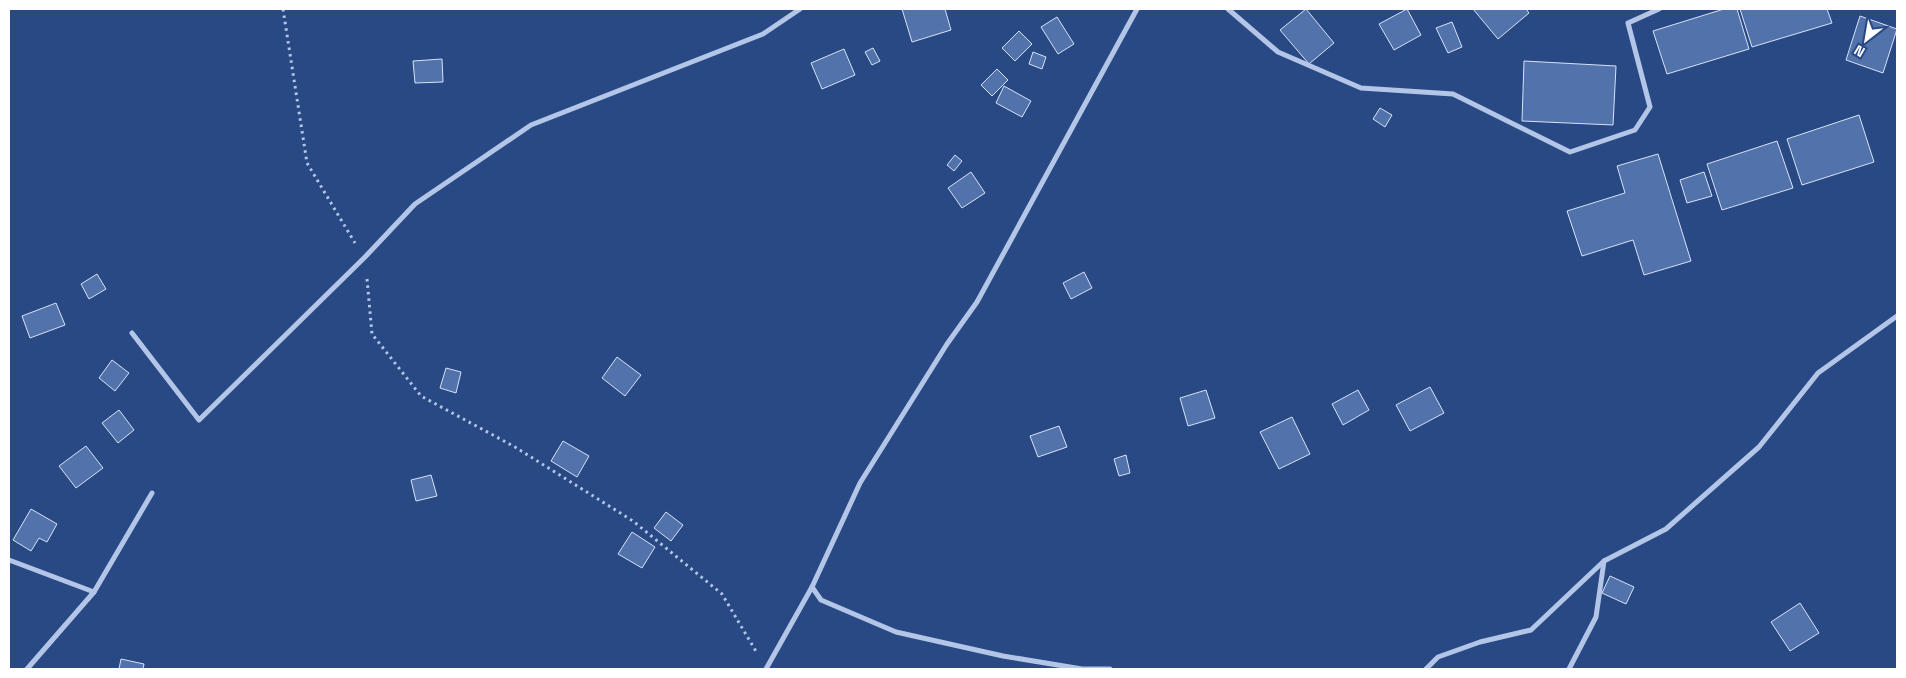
<svg xmlns="http://www.w3.org/2000/svg" width="1906" height="678" font-family="'Space Grotesk',sans-serif">
  <rect width="100%" height="100%" fill="#294985"/>
  <g fill="#5272ac" stroke="#d7e2f6">
    <polygon points="902,9 945,9 951,30 912,42"/>
    <polygon points="1306,9 1334,43 1309,64 1280,30"/>
    <polygon points="1407,9 1421,35 1394,50 1379,24"/>
    <polygon points="1473,9 1526,9 1529,13 1498,39"/>
    <polygon points="1724,9 1737,9 1749,49 1667,74 1653,31"/>
    <polygon points="1740,9 1827,9 1832,23 1752,47"/>
    <polygon points="1860,16 1897,29 1883,73 1846,60"/>
    <polygon points="1057,17 1074,44 1058,54 1041,27"/>
    <polygon points="1452,22 1462,47 1448,53 1436,28"/>
    <polygon points="1019,31 1032,44 1015,61 1002,48"/>
    <polygon points="873,48 880,61 872,65 865,52"/>
    <polygon points="844,49 855,75 822,89 811,63"/>
    <polygon points="1033,52 1046,57 1042,69 1029,64"/>
    <polygon points="442,59 443,82 415,83 413,61"/>
    <polygon points="1524,61 1616,66 1613,125 1522,121"/>
    <polygon points="997,69 1008,80 992,96 981,85"/>
    <polygon points="1004,86 1031,101 1022,117 996,103"/>
    <polygon points="1380,108 1392,115 1385,127 1373,119"/>
    <polygon points="1859,115 1874,162 1802,185 1787,139"/>
    <polygon points="1777,141 1793,188 1722,210 1707,164"/>
    <polygon points="1658,154 1691,261 1644,275 1633,240 1582,256 1567,211 1625,193 1617,166"/>
    <polygon points="955,155 962,161 954,171 947,165"/>
    <polygon points="971,172 985,193 962,208 948,188"/>
    <polygon points="1704,172 1712,196 1687,203 1680,180"/>
    <polygon points="1084,272 1092,288 1071,299 1063,283"/>
    <polygon points="97,274 106,289 89,299 81,284"/>
    <polygon points="56,303 65,325 30,338 22,316"/>
    <polygon points="617,357 641,375 625,396 602,378"/>
    <polygon points="112,360 129,373 115,391 99,378"/>
    <polygon points="446,368 461,372 456,393 440,388"/>
    <polygon points="1430,387 1444,413 1410,431 1396,405"/>
    <polygon points="1206,390 1215,418 1188,426 1180,398"/>
    <polygon points="1358,390 1369,410 1343,425 1332,404"/>
    <polygon points="119,410 134,430 118,443 102,423"/>
    <polygon points="1292,417 1310,454 1279,469 1260,432"/>
    <polygon points="1059,426 1067,447 1038,457 1030,436"/>
    <polygon points="563,441 589,456 577,477 551,461"/>
    <polygon points="86,446 103,468 76,488 59,466"/>
    <polygon points="1126,455 1130,473 1119,476 1114,459"/>
    <polygon points="431,475 437,496 416,501 411,480"/>
    <polygon points="31,509 57,524 47,542 39,538 31,551 13,540"/>
    <polygon points="666,512 683,525 671,541 654,528"/>
    <polygon points="632,532 655,547 642,568 618,554"/>
    <polygon points="1610,576 1634,587 1626,604 1602,593"/>
    <polygon points="1800,603 1819,633 1790,651 1771,622"/>
    <polygon points="121,659 144,664 143,669 119,669"/>
  </g>
  <g fill="none" stroke-linecap="round" stroke-linejoin="round">
    <g stroke="#b3c6e7" stroke-width="3" stroke-dasharray="2.5 4" stroke-linecap="butt">
      <polyline points="283,9 307,163 355,243"/>
      <polyline points="367,279 372,334 421,396 515,447 633,521 722,594 757,653"/>
    </g>
    <g stroke="#b3c6e7" stroke-width="5">
      <polyline points="1228,9 1278,52 1361,88 1453,94 1570,152 1635,130 1650,107 1628,23 1659,9"/>
      <polyline points="132,333 199,420 365,257 415,204 531,125 763,34 800,9"/>
      <polyline points="9,560 94,592"/>
      <polyline points="812,587 821,600 896,632 1003,656 1082,669 1110,669"/>
      <polyline points="27,669 94,592 152,493"/>
      <polyline points="766,669 812,587 860,483 947,344 977,302 1137,9"/>
      <polyline points="1426,669 1438,657 1480,642 1531,630 1604,561"/>
      <polyline points="1569,669 1596,617 1604,561 1666,529 1759,447 1818,373 1897,316"/>
    </g>
  </g>
  <rect width="1906" height="678" fill="none" stroke="#ffffff" stroke-width="20"/>
  <g transform="translate(1866 40) rotate(211)" stroke="#294985" stroke-width="4" paint-order="stroke">
  <path d="M0-4L9 19L0 12L-9 19Z" fill="#ffffff"/>
  <text y="-8" font-size="14" font-weight="bold" text-anchor="middle" fill="#ffffff">N</text>
  </g>
</svg>
